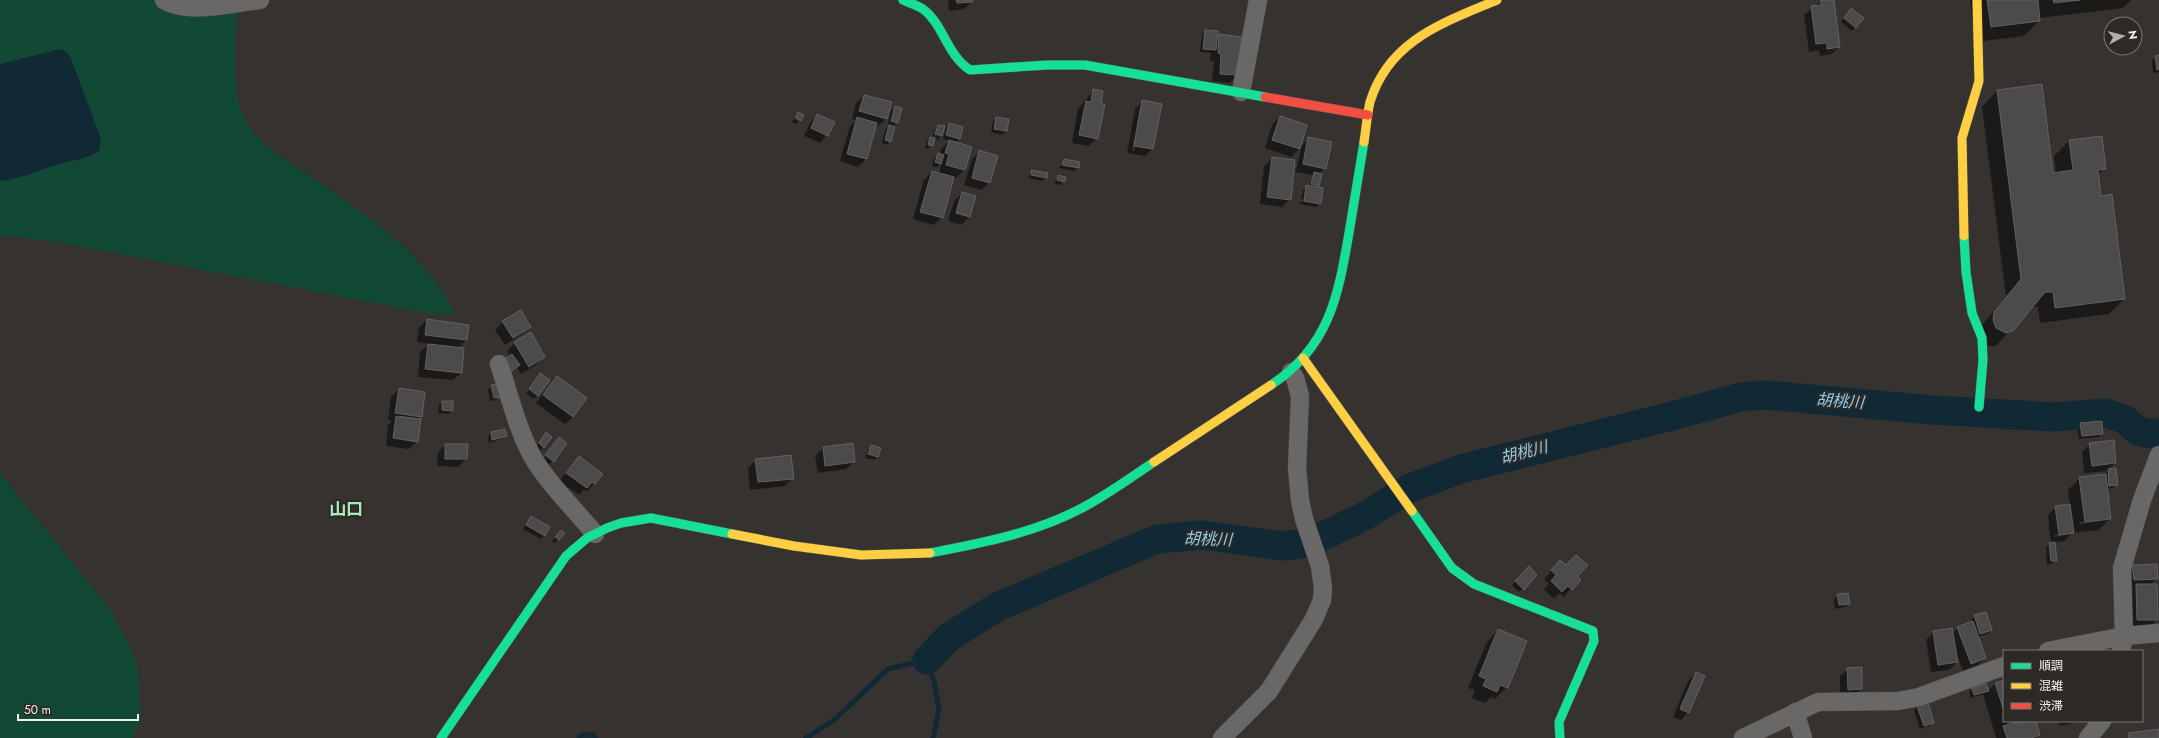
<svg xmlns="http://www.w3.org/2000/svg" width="2159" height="738" font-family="Jost,'Noto Sans JP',sans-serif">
  <rect width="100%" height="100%" fill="#35322f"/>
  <g fill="#124934">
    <path d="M0 0H240C235 37 229 87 246 122 258 146 299 168 320 183 374 220 424 255 456 314H432L68 244 13 236 0 238Z"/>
    <polygon points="0,473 109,608 137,661 141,718 133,738 0,738"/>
  </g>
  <path fill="#102935" d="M60 49 65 51 70 56 101 139 99 151C87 159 73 160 60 164 39 170 22 179 0 181V64Z"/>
  <g fill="#0007" fill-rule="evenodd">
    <polygon points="948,0 972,0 972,2 964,9 949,11"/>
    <polygon points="1833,0 1839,46 1832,54 1820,56 1819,50 1809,52 1804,15 1821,1"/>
    <polygon points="1970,0 2131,0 2123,8 2039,18 2039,21 2024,36 1975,42"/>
    <polygon points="1848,13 1855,27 1852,31 1841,22"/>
    <polygon points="1205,31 1216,39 1220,35 1237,75 1230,83 1212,81 1214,61 1210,61 1211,53 1200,52 1202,35"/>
    <polygon points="2159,56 2159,72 2153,73 2152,60"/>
    <polygon points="1094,90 1099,104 1097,138 1089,146 1072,143 1078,109"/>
    <polygon points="1997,91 2053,174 2056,173 2054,156 2069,141 2105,168 2097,176 2100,197 2124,299 2109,314 2040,323 2038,307 2032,307 1996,346 1984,346 1979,329 2006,296 1982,107"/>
    <polygon points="864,96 886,119 878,126 876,126 866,159 858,167 840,161 850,126 856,120 852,119 856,103"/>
    <path d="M1143 101 1153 148 1145 156 1127 153 1135 109ZM1140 109H1142L1134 151 1132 150Z"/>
    <polygon points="895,107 897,122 892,127 890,141 887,145 882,143 885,130 890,125 888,124 891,111"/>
    <polygon points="798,113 800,120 796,124 792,122"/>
    <polygon points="817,115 827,135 820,143 804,136 810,123"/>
    <polygon points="1280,117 1299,148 1309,138 1325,168 1319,174 1318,185 1315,187 1320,203 1316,207 1300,204 1301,201 1318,204 1318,202 1301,199 1303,190 1309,186 1313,175 1296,172 1301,147 1291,157 1265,148 1272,125"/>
    <polygon points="996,118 1008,120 1006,131 1002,135 991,132 993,121"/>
    <polygon points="950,124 962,127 959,139 955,143 970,148 964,170 956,178 953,177 942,217 934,225 913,219 924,180 932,172 939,174 942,162 937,167 932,166 934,158 940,154 941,149 949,141 943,139 946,127"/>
    <polygon points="939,126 944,127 941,136 938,140 935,139 938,129 936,129 932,145 928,149 925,148 927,141 932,138 935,129"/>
    <polygon points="980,151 989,183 981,190 964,185 972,159"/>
    <polygon points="1272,158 1290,199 1282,207 1260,204 1264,166"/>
    <polygon points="1064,160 1078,168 1074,171 1059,168"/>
    <polygon points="1032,171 1046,178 1042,181 1028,178"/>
    <polygon points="1058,176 1064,181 1060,185 1054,184"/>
    <polygon points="962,193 975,197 969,217 961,225 948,221 954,201"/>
    <polygon points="427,320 466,340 458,348 461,373 453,380 418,377 420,352 429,344 417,342 419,328"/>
    <polygon points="503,322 530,326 522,334 505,345 495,330"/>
    <polygon points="515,343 544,357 536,365 521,374 517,367 505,375 510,356 507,351"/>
    <polygon points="557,377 573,417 565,424 536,403"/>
    <polygon points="537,378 548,381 534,399 526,393"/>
    <polygon points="492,386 499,396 496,400 490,401 488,389"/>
    <polygon points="399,389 421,416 417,420 417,441 409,449 386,446 388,425 392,421 388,420 391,397"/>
    <polygon points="442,402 452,410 448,414 438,413 439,405"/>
    <polygon points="2081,424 2102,433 2099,437 2079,439 2077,428"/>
    <polygon points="491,433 506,435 502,439 489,443 488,437"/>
    <polygon points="543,437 544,447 540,450 536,447"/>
    <polygon points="556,442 553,461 549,464 543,459"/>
    <path d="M2090 444 2115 463 2108 470 2115 469 2117 484 2113 488 2106 489 2110 519 2098 530 2072 533 2065 541 2054 542 2056 560 2052 564 2047 565 2046 547 2051 544 2048 515 2056 507 2070 505 2068 490 2080 478 2104 475 2108 471 2084 473 2082 452ZM2098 519V521L2080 524V522ZM2065 533V535L2054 537V535Z"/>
    <polygon points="445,445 466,459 458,467 437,466 438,452"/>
    <polygon points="871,446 878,457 874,460 865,458 868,450"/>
    <polygon points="823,448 854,462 846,469 818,473 815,456"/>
    <polygon points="579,457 594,484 587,491 584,490 579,495 559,481"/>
    <polygon points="756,460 793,478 785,486 750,490 748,468"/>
    <polygon points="531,517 544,535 541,539 523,529"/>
    <polygon points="557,535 558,539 555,543 552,541"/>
    <polygon points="2133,566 2157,578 2150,585 2157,620 2149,627 2129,628 2129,593 2134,587 2126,587 2125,574"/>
    <polygon points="1529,568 1536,575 1519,592 1512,585"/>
    <polygon points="1553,569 1576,576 1580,580 1563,597 1560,593 1554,599 1544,589 1549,584 1544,579"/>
    <polygon points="1838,595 1849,604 1845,607 1835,609 1834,599"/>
    <polygon points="1975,616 1991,630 1987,634 1977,637 1985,658 1977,666 1963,671 1956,653 1957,662 1949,670 1931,672 1926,640 1934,632 1952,633 1958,628 1972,623 1971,620"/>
    <polygon points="1498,630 1507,687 1495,699 1491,697 1485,703 1472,698 1475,690 1468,688 1487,642"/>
    <polygon points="1848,669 1861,689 1853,697 1840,697 1840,676"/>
    <polygon points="1696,673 1688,712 1681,720 1673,717 1688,681"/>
    <polygon points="2004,681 2004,721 2035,721 2039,735 2036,738 1996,738 1983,694 1971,698 1969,692 1973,689 1988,691 1995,683"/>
    <polygon points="1918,706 1933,723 1929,726 1920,729 1914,710"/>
    <polygon points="2058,721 2082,721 2060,726"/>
  </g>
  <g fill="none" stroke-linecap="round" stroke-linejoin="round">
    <g stroke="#102935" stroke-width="5">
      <polyline points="579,738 582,735 593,735 595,738"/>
      <polyline points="806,738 834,720 888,669 927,660 934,682 939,710 933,738"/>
    </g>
    <polyline stroke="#102935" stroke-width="29" points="927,660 949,637 997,607 1157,539 1202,535 1282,546 1308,543 1363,517 1410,488 1461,469 1668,417 1741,397 1765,395 1933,410 2053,417 2106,413 2124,419 2138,431 2151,434 2159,433"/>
  </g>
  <g fill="#4c4a4a" stroke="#636160">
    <polygon points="956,0 973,0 973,2 957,3"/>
    <polygon points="1821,0 1834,0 1840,47 1827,49 1827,43 1816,44 1811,6 1821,5"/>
    <polygon points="1987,0 2038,0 2040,21 1991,27"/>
    <polygon points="2053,0 2080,0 2054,3"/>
    <polygon points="1851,8 1864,18 1856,28 1844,18"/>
    <polygon points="1205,30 1218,31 1216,50 1203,49"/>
    <polygon points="1219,34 1242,37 1238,75 1220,74 1221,54 1218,53"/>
    <polygon points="2159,55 2159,69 2157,70 2155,56"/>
    <polygon points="2042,84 2053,173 2073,170 2069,140 2102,136 2106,169 2098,170 2101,196 2112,194 2125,299 2055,308 2053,292 2045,292 2013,331 2006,333 1996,328 1993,320 1994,312 2021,279 1997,90"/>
    <polygon points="1093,89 1103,91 1101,104 1105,104 1098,139 1079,135 1086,101 1091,102"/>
    <polygon points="864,95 892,102 887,119 859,111"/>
    <polygon points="1142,100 1162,104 1153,149 1134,146"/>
    <polygon points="895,106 902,108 898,123 891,121"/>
    <polygon points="798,112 804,115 801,121 795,118"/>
    <polygon points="817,114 835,122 828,136 811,128"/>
    <polygon points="1280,116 1307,125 1300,149 1272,140"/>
    <polygon points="857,117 877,123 867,159 847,154"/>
    <polygon points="996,117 1009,119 1007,131 994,129"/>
    <polygon points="949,123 963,127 960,139 946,135"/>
    <polygon points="889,125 895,127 891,142 885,140"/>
    <polygon points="938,125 945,126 942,136 935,134"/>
    <polygon points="930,137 935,138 933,146 928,145"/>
    <polygon points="1308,137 1332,142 1326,169 1303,164"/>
    <polygon points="949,140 972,147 965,170 946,165 949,154 945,153"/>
    <polygon points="979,150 998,156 990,183 972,178"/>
    <polygon points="938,153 944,155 941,164 935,162"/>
    <polygon points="1272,157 1295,160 1291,200 1267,197"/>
    <polygon points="1064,159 1080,162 1079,168 1062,165"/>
    <polygon points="1031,170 1048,173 1047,178 1031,175"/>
    <polygon points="932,171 954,177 943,218 920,212"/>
    <polygon points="1314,172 1322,174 1319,186 1311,184"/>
    <polygon points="1058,175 1066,177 1065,182 1057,180"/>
    <polygon points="1306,185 1323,188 1321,204 1304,201"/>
    <polygon points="962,192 976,196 970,217 956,213"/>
    <polygon points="521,310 531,327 513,338 502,321"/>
    <polygon points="427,319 469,325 467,340 425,335"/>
    <polygon points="531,332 545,357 529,367 514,342"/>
    <polygon points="428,344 464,348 462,373 425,369"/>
    <polygon points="512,354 520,365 509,373 501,361"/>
    <polygon points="540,373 550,380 538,396 529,389"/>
    <polygon points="557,376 587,398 573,417 543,395"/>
    <polygon points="498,384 501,397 494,398 491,385"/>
    <polygon points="399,388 425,392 422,417 395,413"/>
    <polygon points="442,401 453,401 453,411 442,410"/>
    <polygon points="396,416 421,419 418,442 393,438"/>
    <polygon points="2102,421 2103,434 2082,436 2080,423"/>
    <polygon points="505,429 507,436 492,440 491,432"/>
    <polygon points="546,432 552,437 544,448 539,443"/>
    <polygon points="559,437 567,443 554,462 545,455"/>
    <polygon points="2114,440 2116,463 2092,466 2089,443"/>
    <polygon points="853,443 855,462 825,466 823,447"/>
    <polygon points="445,444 468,444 467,459 445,459"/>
    <polygon points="871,445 881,448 878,457 868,454"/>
    <polygon points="791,455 794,479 758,482 755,459"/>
    <polygon points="579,456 603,474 595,484 592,482 587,488 566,473"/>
    <polygon points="2116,468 2118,485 2109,486 2108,469"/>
    <polygon points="2106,474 2111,519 2085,522 2079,477"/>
    <polygon points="2070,504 2074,533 2059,535 2055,506"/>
    <polygon points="531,516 550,527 545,536 526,525"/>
    <polygon points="561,530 565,533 559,540 555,537"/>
    <polygon points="2055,542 2057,561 2051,561 2049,543"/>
    <polygon points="1576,555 1588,565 1578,576 1581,580 1572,590 1568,586 1562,592 1551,581 1556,575 1551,570 1560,560 1566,565"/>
    <polygon points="2157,564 2158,579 2134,580 2132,565"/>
    <polygon points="1529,566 1537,575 1524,590 1515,581"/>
    <polygon points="2136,584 2157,584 2158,620 2137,620"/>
    <polygon points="1848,593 1850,604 1839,605 1837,594"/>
    <polygon points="1986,612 1992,630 1980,634 1974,615"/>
    <polygon points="1973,621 1986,658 1971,664 1957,627"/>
    <polygon points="1952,628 1958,662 1938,665 1933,631"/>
    <polygon points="1498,629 1527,641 1508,688 1500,685 1497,692 1483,686 1486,679 1479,676"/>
    <polygon points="1862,667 1862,689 1848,690 1847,668"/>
    <polygon points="1696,672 1705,676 1689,713 1680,709"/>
    <polygon points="2004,680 2004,711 1995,683"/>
    <polygon points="1986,683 1989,691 1974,695 1972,688"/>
    <polygon points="1928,702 1934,723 1924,726 1917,706"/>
    <polygon points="2019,721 2036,721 2040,735 2031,738 2007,738 2003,726"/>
    <polygon points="2159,729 2159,738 2129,738 2128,733"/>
  </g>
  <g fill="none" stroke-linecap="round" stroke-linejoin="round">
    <defs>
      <g id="street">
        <path d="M164 0C188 15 233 3 260 0"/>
        <polyline points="1241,92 1258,0"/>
        <path d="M499 364C509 394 517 428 532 456 549 485 574 508 595 534"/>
        <polyline points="2048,651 2124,636 2159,633"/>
        <polyline points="2121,651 2124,636 2122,568 2142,500 2159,455"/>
        <polyline points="1795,712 1803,738"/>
        <polyline points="1222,738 1269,691 1314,619 1322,600 1323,588 1320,566 1304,519 1300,500 1297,468 1300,396 1295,378 1291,372"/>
        <polyline points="1743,738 1818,702 1898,701 1919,697 2004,666"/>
        <polyline points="2088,738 2102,721"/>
      </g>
      <g id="fast">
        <path d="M903 0C909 3 917 5 923 9 944 25 946 54 970 70L1047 65H1085L1265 97"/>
        <polyline points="1964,236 1966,272 1972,313 1982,338 1983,360 1979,407"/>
        <path d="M1271 385C1329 347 1338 297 1349 233 1354 202 1359 172 1364 142"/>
        <polyline points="1412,511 1452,568 1474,584 1593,631 1594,641 1559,722 1560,738"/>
        <path d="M930 553C982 543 1035 533 1082 508 1107 495 1130 478 1154 462"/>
        <polyline points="441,738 566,556 587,538 607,528 621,523 651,518 732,534"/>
      </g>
      <g id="slow">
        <path d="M1364 142C1366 129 1367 115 1370 102 1389 40 1443 23 1497 0"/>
        <polyline points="1964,236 1962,138 1979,81 1977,0"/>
        <polyline points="1303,358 1412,511"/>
        <polyline points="1154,462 1271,385"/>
        <polyline points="732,534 794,546 861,555 930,553"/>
      </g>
      <polyline id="jam" points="1265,97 1368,115"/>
    </defs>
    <use href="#street" stroke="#504e4c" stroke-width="19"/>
    <use href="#fast" stroke="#504e4c" stroke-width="10"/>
    <use href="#slow" stroke="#504e4c" stroke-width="10"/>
    <use href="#jam" stroke="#504e4c" stroke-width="10"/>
    <use href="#street" stroke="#6a6866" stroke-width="18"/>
    <use href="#fast" stroke="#16e098" stroke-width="9"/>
    <use href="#slow" stroke="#ffcf43" stroke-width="9"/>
    <use href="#jam" stroke="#f24e42" stroke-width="9"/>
  </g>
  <g text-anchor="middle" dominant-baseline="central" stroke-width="4" stroke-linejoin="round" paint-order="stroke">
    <g font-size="16" font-style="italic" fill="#8ecef1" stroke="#2d2924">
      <text transform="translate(1840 401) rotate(4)">胡桃川</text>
      <text transform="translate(1524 452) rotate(-14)">胡桃川</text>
      <text transform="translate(1208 539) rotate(2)">胡桃川</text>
    </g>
    <g font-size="17" font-weight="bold" fill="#a8edb8" stroke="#2d2924">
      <text x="346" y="509">山口</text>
    </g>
  </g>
  <rect x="2003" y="650" width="140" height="72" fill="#2d2924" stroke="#7d7975"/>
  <rect x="2011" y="663" width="20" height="6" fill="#16e098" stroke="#7d7975"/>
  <text x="2039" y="670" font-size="12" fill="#f4f2ee">順調</text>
  <rect x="2011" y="683" width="20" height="6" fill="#ffcf43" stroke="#7d7975"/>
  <text x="2039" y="690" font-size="12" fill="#f4f2ee">混雑</text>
  <rect x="2011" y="703" width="20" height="6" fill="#f24e42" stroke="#7d7975"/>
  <text x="2039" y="710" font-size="12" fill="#f4f2ee">渋滞</text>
  <g transform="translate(2123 36) rotate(83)"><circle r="19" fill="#2d2924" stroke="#7d7975"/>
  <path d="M0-3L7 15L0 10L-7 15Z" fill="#b1afab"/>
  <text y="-6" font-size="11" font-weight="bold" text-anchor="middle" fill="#f4f2ee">N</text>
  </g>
  <path d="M18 714v6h120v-6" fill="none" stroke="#f4f2ee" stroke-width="2"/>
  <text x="24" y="714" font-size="12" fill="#f4f2ee" stroke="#2d2924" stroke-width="3" paint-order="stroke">50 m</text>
</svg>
